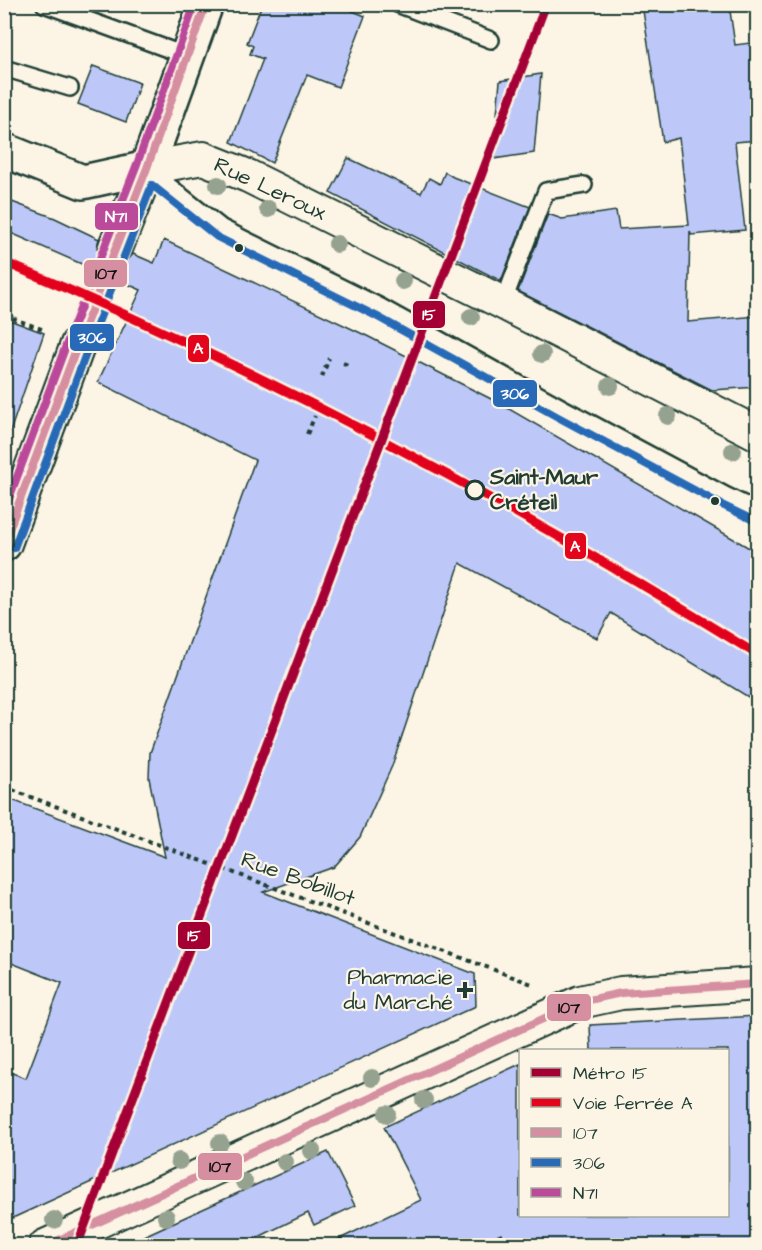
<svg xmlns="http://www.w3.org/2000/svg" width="762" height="1250" font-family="'Architects Daughter',sans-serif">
  <rect width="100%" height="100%" fill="#fcf5e5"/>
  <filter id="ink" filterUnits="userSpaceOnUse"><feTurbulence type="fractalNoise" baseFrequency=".0167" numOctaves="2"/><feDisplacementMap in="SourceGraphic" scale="12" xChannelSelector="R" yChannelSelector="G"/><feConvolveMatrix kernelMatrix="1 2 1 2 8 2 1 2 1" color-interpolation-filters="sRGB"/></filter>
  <g filter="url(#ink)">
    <g fill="#bdc8f9" stroke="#1f3d34" stroke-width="1.5">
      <polygon points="262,4 336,4 365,16 338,87 307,75 272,163 231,142 263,59 250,54 253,46 247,43"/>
      <polygon points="642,4 729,4 735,45 758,42 758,140 735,142 745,230 691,235 690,231 688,322 758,316 758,387 712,390 518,291 548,214 562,219 616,211 619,229 689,225 679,138 663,142"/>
      <polygon points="93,66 140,83 126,122 78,104"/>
      <polygon points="541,74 534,153 493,159 500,81"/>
      <polygon points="348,158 421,193 429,178 440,184 445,172 453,177 530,207 501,281 330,193"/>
      <polygon points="4,199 55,218 99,239 97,248 101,257 110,264 119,264 127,261 133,254 154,263 164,240 367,336 497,402 758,553 758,703 611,613 597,638 460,563 392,766 360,837 334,867 263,892 475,974 476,1006 4,1222 4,1070 26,1078 62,983 4,960 4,797 165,857 149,778 150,753 255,460 98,382 141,290 4,230"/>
      <polygon points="4,318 44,333 10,432 4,431"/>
      <polygon points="758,1016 758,1245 505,1245 501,1234 475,1245 327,1245 421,1200 384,1127 520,1064 520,1215 728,1215 728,1050 591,1050 590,1025"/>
      <polygon points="328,1152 355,1206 314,1225 308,1213 242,1245 124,1245"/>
    </g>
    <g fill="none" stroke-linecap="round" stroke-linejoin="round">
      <polyline stroke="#d0d0c2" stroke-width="33" stroke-dasharray="33 16" stroke-linecap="butt" points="78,344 116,246"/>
      <defs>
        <g id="lane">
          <polyline points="44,4 187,56"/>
          <polyline points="397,4 491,40"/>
          <polyline points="4,68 70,88"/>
          <polyline points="149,170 222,228 381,307 563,408 727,496 758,511"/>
          <polyline points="503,303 546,191 584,185"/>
        </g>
        <g id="street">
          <polyline points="147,168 203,158 248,176 503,303 758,434"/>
          <polyline points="45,1246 580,1002 621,993 758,984"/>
        </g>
        <g id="secondary">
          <polyline points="4,150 83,182 147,168"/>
          <polyline points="116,246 147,168 206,4"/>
          <polyline points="4,544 78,344"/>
        </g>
      </defs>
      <use href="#lane" stroke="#1f3d34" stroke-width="20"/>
      <use href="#street" stroke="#1f3d34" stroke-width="36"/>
      <use href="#secondary" stroke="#1f3d34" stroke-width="38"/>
      <g stroke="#1f3d34" stroke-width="4" stroke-dasharray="4.5 4.5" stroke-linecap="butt">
        <polyline points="4,315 44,330"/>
        <polyline points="343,363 351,366"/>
        <polyline points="322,377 329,358"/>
        <polyline points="307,434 315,416"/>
        <polyline points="4,787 532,984"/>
      </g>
      <use href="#lane" stroke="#fcf5e5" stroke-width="15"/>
      <use href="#street" stroke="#fcf5e5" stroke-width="32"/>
      <use href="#secondary" stroke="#fcf5e5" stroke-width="33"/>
      <defs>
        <g id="bus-1">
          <polyline points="4,543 78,344 147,168 206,4"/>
          <polyline points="46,1246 580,1002 621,993 758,984"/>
        </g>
        <polyline id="bus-2" points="14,548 88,348 152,185 217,237 376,316 558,417 722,505 753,520"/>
        <polyline id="bus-3" points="4,512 68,340 137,164 195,4"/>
      </defs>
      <use href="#bus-1" stroke="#fcf5e5" stroke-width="12"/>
      <use href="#bus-2" stroke="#fcf5e5" stroke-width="12"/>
      <use href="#bus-3" stroke="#fcf5e5" stroke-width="12"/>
      <use href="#bus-1" stroke="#d58fa0" stroke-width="8"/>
      <use href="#bus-2" stroke="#286ab7" stroke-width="8"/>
      <use href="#bus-3" stroke="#bb4a9b" stroke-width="8"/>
      <defs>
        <path id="rail-1" d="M4 262C266 371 517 506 758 655"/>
      </defs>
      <use href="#rail-1" stroke="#fcf5e5" stroke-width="14"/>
      <use href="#rail-1" stroke="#e3051c" stroke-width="9"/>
      <defs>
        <polyline id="metro-1" points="77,1246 546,4"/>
      </defs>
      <use href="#metro-1" stroke="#fcf5e5" stroke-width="14"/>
      <use href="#metro-1" stroke="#a50034" stroke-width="9"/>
    </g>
    <g fill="#95a290">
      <circle cx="218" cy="185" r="9"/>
      <circle cx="268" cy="209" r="9"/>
      <circle cx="337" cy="244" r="9"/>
      <circle cx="403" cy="281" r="9"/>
      <circle cx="471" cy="317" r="9"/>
      <circle cx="542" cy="354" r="9"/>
      <circle cx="610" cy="386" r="9"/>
      <circle cx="668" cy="416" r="9"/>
      <circle cx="733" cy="451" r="9"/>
      <circle cx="372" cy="1078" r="9"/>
      <circle cx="424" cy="1100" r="9"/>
      <circle cx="387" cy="1114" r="9"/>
      <circle cx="220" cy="1143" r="9"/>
      <circle cx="312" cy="1151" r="9"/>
      <circle cx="179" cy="1161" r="9"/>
      <circle cx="285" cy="1162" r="9"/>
      <circle cx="244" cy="1182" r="9"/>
      <circle cx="166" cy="1217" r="9"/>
      <circle cx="54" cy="1220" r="9"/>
    </g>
  </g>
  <g fill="#1f3d34" stroke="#fcf5e5" stroke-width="2">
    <circle cx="239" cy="248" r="5"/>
    <circle cx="715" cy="501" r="5"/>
    <path d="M462 981h6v6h6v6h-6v6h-6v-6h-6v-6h6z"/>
  </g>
  <circle fill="#fcf5e5" stroke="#1f3d34" stroke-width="3" cx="475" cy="490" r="9"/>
  <g text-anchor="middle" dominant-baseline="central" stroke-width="4.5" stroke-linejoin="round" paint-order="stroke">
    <g font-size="22" fill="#1f3d34" stroke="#fcf5e5">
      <text transform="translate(270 189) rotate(25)">Rue Leroux</text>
      <text transform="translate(298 879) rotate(20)">Rue Bobillot</text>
    </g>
    <g font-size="22" font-weight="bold" fill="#1f3d34" stroke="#fcf5e5" text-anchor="start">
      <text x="490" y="477">Saint-Maur<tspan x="490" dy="25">Créteil</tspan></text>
    </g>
    <g font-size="22" fill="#1f3d34" stroke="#fcf5e5" text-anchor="end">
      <text x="453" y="977">Pharmacie<tspan x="453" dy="25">du Marché</tspan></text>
    </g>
  </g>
  <g stroke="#fcf5e5" stroke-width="2">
    <rect x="94" y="202" width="45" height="29" rx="6" fill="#bb4a9b"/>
    <rect x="83" y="259" width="45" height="29" rx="6" fill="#d58fa0"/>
    <rect x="412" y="300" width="34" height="29" rx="6" fill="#a50034"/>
    <rect x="69" y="323" width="46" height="29" rx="6" fill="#286ab7"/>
    <rect x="187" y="334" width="23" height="29" rx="6" fill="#e3051c"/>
    <rect x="492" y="379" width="46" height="29" rx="6" fill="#286ab7"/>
    <rect x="564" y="532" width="23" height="28" rx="6" fill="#e3051c"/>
    <rect x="177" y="921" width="34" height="29" rx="6" fill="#a50034"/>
    <rect x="546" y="993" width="46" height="29" rx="6" fill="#d58fa0"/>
    <rect x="197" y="1152" width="46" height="29" rx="6" fill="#d58fa0"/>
  </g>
  <g font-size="16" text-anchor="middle" font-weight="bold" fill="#fff">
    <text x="116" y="222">N71</text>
    <text x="429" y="320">15</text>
    <text x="92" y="343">306</text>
    <text x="198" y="354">A</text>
    <text x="515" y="399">306</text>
    <text x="575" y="552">A</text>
    <text x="194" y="941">15</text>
  </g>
  <g font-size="16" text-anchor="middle" font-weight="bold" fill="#111">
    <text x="106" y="279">107</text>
    <text x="569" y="1013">107</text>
    <text x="220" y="1172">107</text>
  </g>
  <rect width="762" height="1250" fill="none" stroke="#fcf5e5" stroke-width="24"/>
  <rect x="12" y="12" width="738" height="1226" fill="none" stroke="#1f3d34" stroke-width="2" filter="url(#ink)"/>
  <rect x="519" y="1049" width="210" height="168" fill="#fcf5e5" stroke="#a4ab9e" stroke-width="1.5"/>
  <rect x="531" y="1068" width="30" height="9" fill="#a50034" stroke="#a4ab9e" stroke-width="1.5"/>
  <text x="573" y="1079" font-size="18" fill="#1f3d34">Métro 15</text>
  <rect x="531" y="1098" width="30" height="9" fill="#e3051c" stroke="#a4ab9e" stroke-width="1.5"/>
  <text x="573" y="1109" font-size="18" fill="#1f3d34">Voie ferrée A</text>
  <rect x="531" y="1128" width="30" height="9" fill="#d58fa0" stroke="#a4ab9e" stroke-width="1.5"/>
  <text x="573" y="1139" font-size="18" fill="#1f3d34">107</text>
  <rect x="531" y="1158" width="30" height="9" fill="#286ab7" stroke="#a4ab9e" stroke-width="1.5"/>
  <text x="573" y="1169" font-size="18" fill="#1f3d34">306</text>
  <rect x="531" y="1188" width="30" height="9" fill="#bb4a9b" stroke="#a4ab9e" stroke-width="1.5"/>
  <text x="573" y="1199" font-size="18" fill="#1f3d34">N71</text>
</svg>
